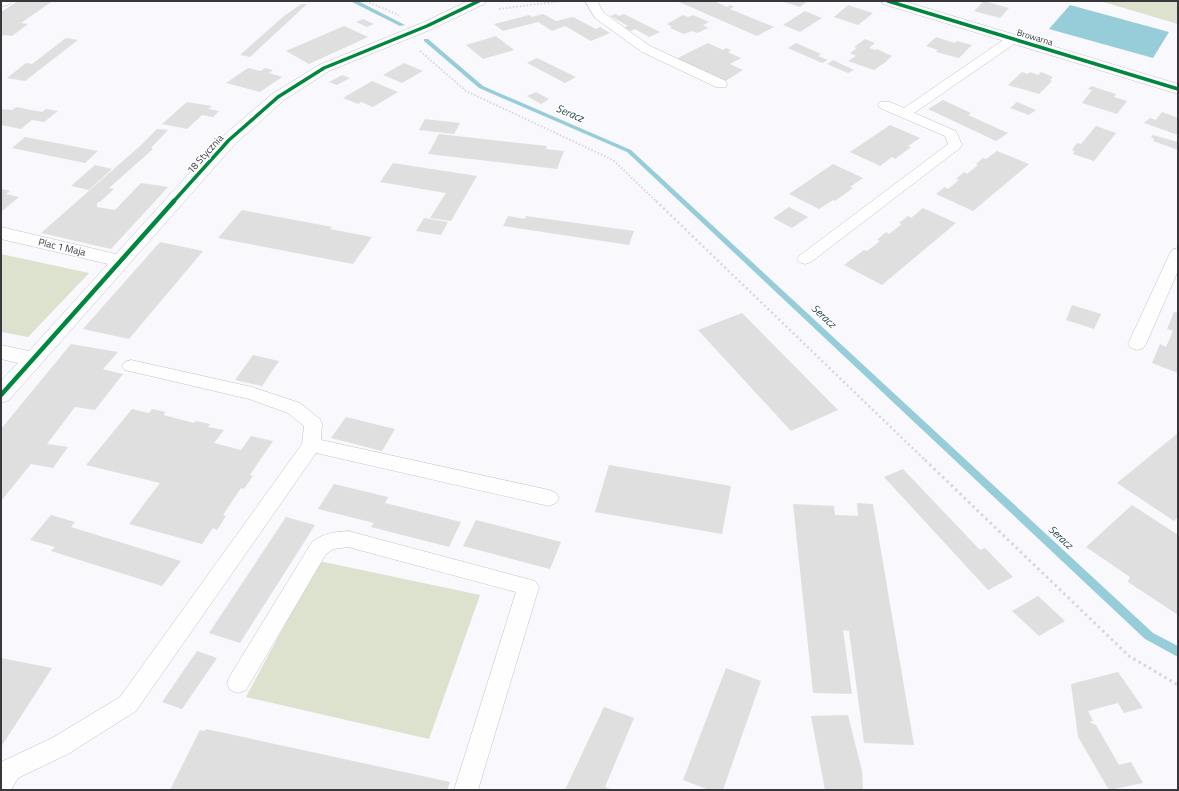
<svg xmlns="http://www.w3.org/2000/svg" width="1179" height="791" font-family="'Titillium Web',sans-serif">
  <rect width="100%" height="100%" fill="#f8f8fd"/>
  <g fill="#dce2ce">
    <polygon points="1100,1 1178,1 1178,24"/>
    <polygon points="1,254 89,273 28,337 1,332"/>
    <polygon points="319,561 480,595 429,739 246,697"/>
  </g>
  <polygon fill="#97cdd9" points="1070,5 1169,32 1153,58 1049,29"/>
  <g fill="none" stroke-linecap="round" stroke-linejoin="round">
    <g fill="#97cdd9" fill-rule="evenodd">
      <polygon points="350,1 358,1 405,25 400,26"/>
      <polygon points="424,39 428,39 483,86 631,150 1153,633 1178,646 1178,657 1145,639 627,152 479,88 424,41"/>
    </g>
  </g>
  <g fill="#e0dfdf">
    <polygon points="18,1 51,2 21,23 28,24 12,36 4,35 1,37 1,12"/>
    <polygon points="681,1 714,1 727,7 730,5 734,7 730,9 774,27 757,36 679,2"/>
    <polygon points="781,1 807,1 800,7"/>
    <polygon points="984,1 1009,8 1000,18 974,11"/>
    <polygon points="301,4 307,4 250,57 240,55 284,16"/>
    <polygon points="848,5 873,13 858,25 834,17"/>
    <polygon points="805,11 822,18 800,32 783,25"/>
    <polygon points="543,14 556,21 573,17 596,29 600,27 610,33 591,41 565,26 552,31 538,22 503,31 494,24 529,15 532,17"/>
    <polygon points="616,14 619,16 624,14 660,32 649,37 635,29 631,31 624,28 628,26 610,16"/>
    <polygon points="683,15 688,17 693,15 709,22 703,25 708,28 697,33 692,31 684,34 670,28 672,27 667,24"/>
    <polygon points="363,19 374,24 367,27 356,22"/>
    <polygon points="344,26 368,37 309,64 286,51"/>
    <polygon points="496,36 514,50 483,59 466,45"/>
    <polygon points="936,37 955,43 957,41 972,45 959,58 936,52 938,50 926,46"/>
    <polygon points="66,38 78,40 25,81 7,78 26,63 32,64"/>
    <polygon points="865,39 875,43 869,48 875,50 877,49 892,56 886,61 887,61 874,70 848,61 856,56 850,53 857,48 854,47"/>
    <polygon points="708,43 723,50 726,48 731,50 728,52 741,58 730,64 743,70 724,82 676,59"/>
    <polygon points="796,43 821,54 818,56 828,60 822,63 788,48"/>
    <polygon points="537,58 576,77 565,83 527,63"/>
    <polygon points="833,60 854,70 848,73 827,64"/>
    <polygon points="404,63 423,71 402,83 383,75"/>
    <polygon points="248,68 261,71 265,68 273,70 269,73 282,77 260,92 226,83"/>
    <polygon points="1022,72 1028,74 1030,72 1038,75 1041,72 1053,77 1050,80 1052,81 1039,94 1008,85"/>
    <polygon points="342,75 350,78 337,85 329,82"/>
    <polygon points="372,81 398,92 373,107 361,102 358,104 343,98"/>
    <polygon points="1091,86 1116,94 1114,97 1127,101 1117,114 1082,103 1092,90 1088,89"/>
    <polygon points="536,92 549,99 541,104 527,96"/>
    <polygon points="943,100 971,113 968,115 1008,133 996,141 928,109"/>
    <polygon points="187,102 212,106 208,109 219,111 213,117 202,115 187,129 162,124"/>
    <polygon points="1017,102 1036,110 1029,115 1010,108"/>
    <polygon points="16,107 42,112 46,109 58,111 44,122 32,120 21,129 1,125 1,110 3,109 12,110"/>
    <polygon points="1162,112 1178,118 1178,135 1144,123 1150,118 1156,120"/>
    <polygon points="425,119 460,123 454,134 419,130"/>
    <polygon points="890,125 920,138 908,146 911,147 895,159 892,157 880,166 850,152"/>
    <polygon points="1096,126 1116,133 1094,161 1073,154 1075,151 1072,150 1077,143 1081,144"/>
    <polygon points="157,129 168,130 151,148 153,149 109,188 114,189 101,201 97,203 97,207 115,210 141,183 168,187 111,249 41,233 140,146"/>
    <polygon points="439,134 547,146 546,149 564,151 557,169 428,154"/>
    <polygon points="1153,135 1178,142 1178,150 1153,141 1154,139 1151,137"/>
    <polygon points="25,137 98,151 85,163 12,148"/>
    <polygon points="997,151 1029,164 973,211 936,194 945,187 948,189 959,180 956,179 964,172 967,174 978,165 976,164 983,158 986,159"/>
    <polygon points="393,163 477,176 451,221 430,218 446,193 380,182"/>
    <polygon points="833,164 863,178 850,187 853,188 835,201 833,200 819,209 789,194"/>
    <polygon points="95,165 112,169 89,190 71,186"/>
    <polygon points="2,189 10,191 6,194 19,197 1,212"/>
    <polygon points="789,207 808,217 792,228 773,218"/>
    <polygon points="923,208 956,223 882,285 844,265 864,250 867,251 880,241 877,240 886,232 889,234 902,224 899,223 908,216 911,218"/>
    <polygon points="242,210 332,227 330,229 372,237 353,264 218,238"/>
    <polygon points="508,216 525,219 526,216 634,231 629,245 503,226"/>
    <polygon points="424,218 448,222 441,235 416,231"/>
    <polygon points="160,242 203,251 129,339 83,329"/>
    <polygon points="1072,305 1101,314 1094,329 1066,320"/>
    <polygon points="1174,312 1178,313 1178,373 1152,363 1160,344 1166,347 1173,331 1167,329"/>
    <polygon points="742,313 838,410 791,431 698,330"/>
    <polygon points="71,344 118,352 103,369 123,374 95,410 75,407 47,444 68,447 53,468 31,464 1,501 1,429"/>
    <polygon points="253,355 279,361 262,386 235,380"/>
    <polygon points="132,409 149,413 152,409 166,412 163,415 194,423 196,421 210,424 208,427 224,430 214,443 241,450 251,436 273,441 250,475 253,476 244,489 241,488 223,515 226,516 217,530 213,528 202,544 129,524 160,483 86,465"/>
    <polygon points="346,417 395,429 382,451 331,438"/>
    <polygon points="1178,433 1178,517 1174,521 1117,483"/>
    <polygon points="609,465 731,486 722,534 595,512"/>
    <polygon points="903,469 980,550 985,548 1013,577 988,590 884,477"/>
    <polygon points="334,484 388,497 385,503 461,522 449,547 371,527 374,523 318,509"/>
    <polygon points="857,503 873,504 914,745 864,743 849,631 843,630 852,694 813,693 793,504 834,506 835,515 858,516"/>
    <polygon points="1132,505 1178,535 1178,615 1128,582 1130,577 1086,547"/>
    <polygon points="51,515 75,522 71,527 181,561 162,586 51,551 55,547 30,540"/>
    <polygon points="286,517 315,525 240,643 209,633"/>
    <polygon points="476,520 561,542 550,569 463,546"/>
    <polygon points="1038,596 1065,621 1039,636 1012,611"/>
    <polygon points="197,651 217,658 182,709 162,702"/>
    <polygon points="1,658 52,668 1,747"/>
    <polygon points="726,668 761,681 723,790 709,790 683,780"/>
    <polygon points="1118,672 1143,708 1124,713 1118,703 1088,711 1093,721 1089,722 1096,725 1119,765 1131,762 1143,783 1109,790 1078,737 1071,684"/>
    <polygon points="604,707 634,718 605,787 613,790 565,790"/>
    <polygon points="848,715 862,771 863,790 825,790 811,716"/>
    <polygon points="206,729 450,782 447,790 170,790 200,730 205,731"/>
  </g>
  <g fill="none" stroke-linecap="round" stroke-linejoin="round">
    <defs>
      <g id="lane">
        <polygon points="585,1 597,1 604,13 650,46 726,81 727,84 726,87 716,87 642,52 595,18"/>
        <polygon points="1013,35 1017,36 1019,39 1017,42 914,113 956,131 962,145 960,148 811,262 805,264 799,262 797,259 799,256 948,144 945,136 880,108 878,105 880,102 890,102 904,108 1009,36"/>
        <polygon points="1178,248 1178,271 1146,344 1143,348 1137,350 1131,348 1128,344 1170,253 1172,250"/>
        <polygon points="131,360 252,387 300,403 320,419 322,424 321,440 549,490 556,493 559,498 556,503 549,506 316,453 136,711 68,754 18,778 11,790 1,790 1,762 52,738 120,697 302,444 304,426 288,413 249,399 125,370 122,366 125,362"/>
        <path d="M348 531 535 581 539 587 478 790H454L516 592 348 547 333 549 326 554 246 690 238 693 230 690 227 683 230 676 312 542C324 533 334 532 348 531Z"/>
      </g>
      <g id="street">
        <polygon points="1,1 12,1 10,4 1,7"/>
        <polygon points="468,1 486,1 484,4 432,29 329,71 284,100 235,144 9,400 1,403 1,381 18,363 1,359 1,345 29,351 108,264 1,239 1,227 116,254 223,136 272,94 319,65 422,23"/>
        <polygon points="881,1 903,1 1178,84 1178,94 883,4"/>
      </g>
    </defs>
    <use href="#lane" stroke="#c3c3c7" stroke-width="1"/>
    <use href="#street" stroke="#c3c3c7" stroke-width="1"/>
    <g stroke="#d8d8db" stroke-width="2" stroke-dasharray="1.5 2" stroke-linecap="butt">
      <polyline points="366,1 399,15"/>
      <polyline points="499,9 562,1"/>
      <polyline points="420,51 466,91 613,160 657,202"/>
    </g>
    <polyline stroke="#d8d8db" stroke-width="2.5" stroke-dasharray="2 3" stroke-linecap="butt" points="656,201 926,461"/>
    <polyline stroke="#d8d8db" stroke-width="3" stroke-dasharray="2.5 3.5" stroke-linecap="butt" points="925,460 1129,656 1178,685"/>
    <use href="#lane" fill="#fefeff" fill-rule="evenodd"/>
    <use href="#street" fill="#fefeff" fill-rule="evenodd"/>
    <defs>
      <g id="cycleway-far1">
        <polyline points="888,1 1178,89"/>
        <polyline points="173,202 229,140 278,97 324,68 427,26 479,1"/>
      </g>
      <polyline id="cycleway" points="1,395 174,201"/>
    </defs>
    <use href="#cycleway-far1" stroke="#fff" stroke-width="5.5"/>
    <use href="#cycleway" stroke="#fff" stroke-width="7"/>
    <use href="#cycleway-far1" stroke="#00873e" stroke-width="3.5"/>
    <use href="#cycleway" stroke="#00873e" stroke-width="4.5"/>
  </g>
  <g text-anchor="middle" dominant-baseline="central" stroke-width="3" stroke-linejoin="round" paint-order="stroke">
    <g font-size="9" fill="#37373c" stroke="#fff">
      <text transform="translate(1035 37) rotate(17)">Browarna</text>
    </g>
    <g font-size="10" fill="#37373c" stroke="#fff">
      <text transform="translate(205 154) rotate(-48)">18 Stycznia</text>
      <text transform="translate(62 247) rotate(13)">Plac 1 Maja</text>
    </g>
    <g font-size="11" font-style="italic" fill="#1f434a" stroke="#fff">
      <text transform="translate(570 113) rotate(23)">Seracz</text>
      <text transform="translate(824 316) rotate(43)">Seracz</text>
      <text transform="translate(1061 537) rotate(43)">Seracz</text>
    </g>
  </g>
  <rect width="1179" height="791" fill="none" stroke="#37373c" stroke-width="4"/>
</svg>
